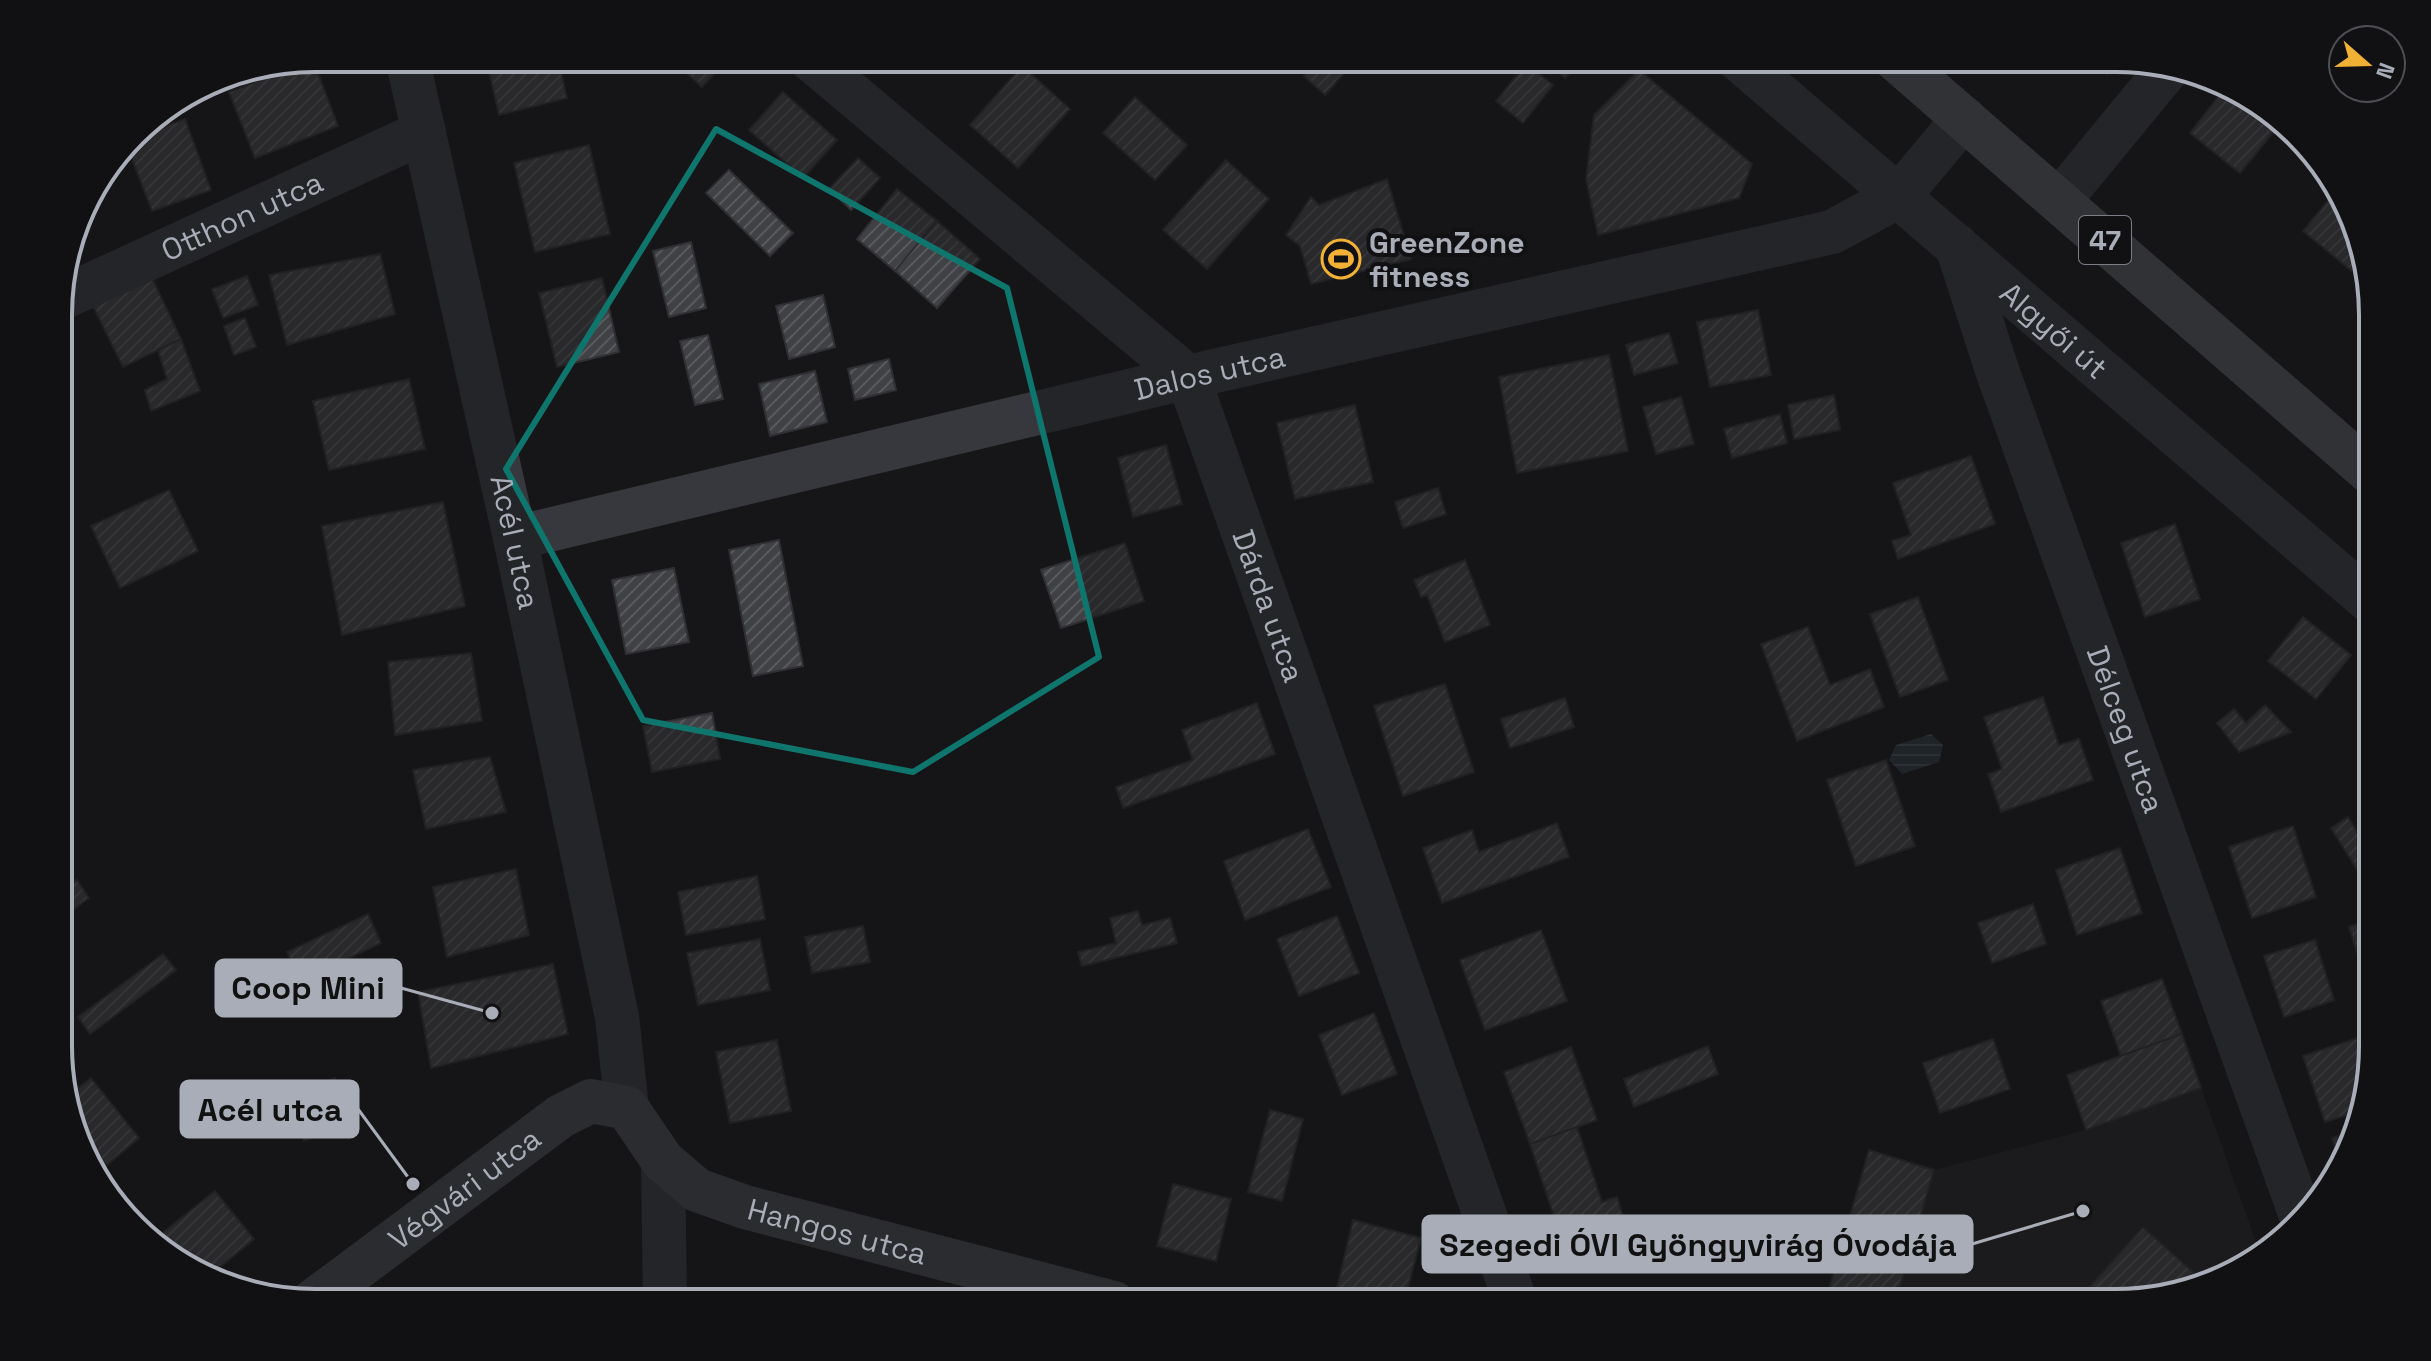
<svg xmlns="http://www.w3.org/2000/svg" width="2431" height="1361" font-family="'Space Grotesk',sans-serif">
  <defs>
    <pattern id="water-rules" width="6" height="5" patternUnits="userSpaceOnUse" patternTransform="scale(2)"><rect width="6" height="5" fill="#2c353c"/><path d="M0 2.5h6" fill="none" stroke="#485056"/></pattern>
    <pattern id="building-hatch" width="6" height="6" patternUnits="userSpaceOnUse" patternTransform="scale(2)"><rect width="6" height="6" fill="#404145"/><path d="M-1 1l2-2M0 6l6-6M5 7l2-2" fill="none" stroke="#595a5e"/></pattern>
  </defs>
  <rect width="100%" height="100%" fill="#161618"/>
  <polygon fill="#222225" points="2201,1088 2260,1253 2245,1268 2132,1302 1895,1303 1934,1170 2086,1130"/>
  <polygon fill="url(#water-rules)" points="1931,734 1943,745 1939,762 1902,774 1889,760 1896,745"/>
  <g fill="url(#building-hatch)" stroke="#303034" stroke-width="2">
    <polygon points="486,58 564,58 558,59 567,98 499,115"/>
    <polygon points="670,58 728,58 702,87"/>
    <polygon points="1321,58 1329,58 1345,72 1325,95 1304,76"/>
    <polygon points="1542,58 1583,58 1565,78"/>
    <polygon points="2088,58 2116,58 2119,59 2107,74"/>
    <polygon points="313,60 338,126 255,158 229,92"/>
    <polygon points="1526,64 1553,85 1523,123 1496,101"/>
    <polygon points="1022,66 1070,109 1018,168 970,125"/>
    <polygon points="1639,70 1752,164 1739,198 1598,235 1586,179 1594,115"/>
    <polygon points="2226,87 2244,92 2279,125 2240,173 2190,133"/>
    <polygon points="783,92 837,140 803,178 749,130"/>
    <polygon points="1135,97 1187,145 1155,180 1103,133"/>
    <polygon points="185,119 211,190 152,211 127,146 133,138"/>
    <polygon points="589,145 610,234 535,252 514,163"/>
    <polygon points="858,158 880,178 851,210 829,189"/>
    <polygon points="1226,160 1269,199 1207,269 1163,230"/>
    <polygon points="729,170 793,233 770,256 706,193"/>
    <polygon points="1387,179 1411,259 1311,284 1300,246 1286,235 1311,197 1319,205"/>
    <polygon points="897,189 937,221 895,271 857,239"/>
    <polygon points="2336,191 2363,270 2358,276 2303,231"/>
    <polygon points="937,221 980,259 937,308 895,271"/>
    <polygon points="691,242 706,308 669,317 653,251"/>
    <polygon points="380,254 395,314 287,345 269,275"/>
    <polygon points="151,276 181,339 123,367 92,304"/>
    <polygon points="247,276 258,305 223,318 212,289"/>
    <polygon points="602,278 619,352 557,367 539,293"/>
    <polygon points="823,295 835,347 789,359 776,306"/>
    <polygon points="1758,310 1771,375 1710,387 1697,322"/>
    <polygon points="245,318 256,347 234,355 224,326"/>
    <polygon points="1669,333 1678,363 1634,375 1626,345"/>
    <polygon points="708,335 723,399 695,405 680,341"/>
    <polygon points="181,339 200,391 151,411 145,390 167,379 158,350"/>
    <polygon points="1609,355 1628,451 1517,473 1499,377"/>
    <polygon points="889,359 896,390 855,400 848,369"/>
    <polygon points="815,371 827,422 770,436 759,384"/>
    <polygon points="409,379 425,449 329,470 313,401"/>
    <polygon points="1834,395 1840,430 1794,439 1788,405"/>
    <polygon points="1681,397 1694,444 1656,454 1643,407"/>
    <polygon points="1355,405 1373,482 1295,499 1277,423"/>
    <polygon points="1780,414 1787,443 1732,458 1724,429"/>
    <polygon points="1166,445 1182,504 1133,517 1118,458"/>
    <polygon points="1971,456 1995,524 1898,559 1892,541 1911,535 1893,483"/>
    <polygon points="1438,488 1446,514 1403,528 1395,502"/>
    <polygon points="169,490 198,551 120,588 91,526"/>
    <polygon points="443,502 465,606 342,635 322,526"/>
    <polygon points="2175,524 2200,599 2145,617 2121,543"/>
    <polygon points="779,540 803,666 753,676 729,550"/>
    <polygon points="1125,543 1144,601 1061,628 1041,570"/>
    <polygon points="1465,560 1490,625 1445,642 1427,595 1421,597 1414,580"/>
    <polygon points="674,568 689,642 626,654 612,580"/>
    <polygon points="1918,597 1948,680 1900,697 1870,614"/>
    <polygon points="2303,617 2351,655 2316,699 2268,661"/>
    <polygon points="1808,627 1830,685 1870,669 1884,707 1797,741 1761,644"/>
    <polygon points="471,653 482,721 395,735 388,662"/>
    <polygon points="1445,684 1474,772 1403,796 1374,706"/>
    <polygon points="2043,697 2059,745 2079,739 2093,780 2001,812 1988,774 2002,769 1984,717"/>
    <polygon points="1565,698 1574,727 1510,748 1501,719"/>
    <polygon points="1257,703 1275,754 1123,808 1116,787 1193,760 1182,730"/>
    <polygon points="2265,705 2291,732 2239,752 2217,723 2234,709 2246,723"/>
    <polygon points="712,713 720,759 652,772 643,726"/>
    <polygon points="490,757 506,812 426,829 413,770"/>
    <polygon points="1886,760 1915,846 1856,866 1827,780"/>
    <polygon points="2348,817 2372,856 2372,869 2361,876 2331,828"/>
    <polygon points="1557,823 1569,857 1442,903 1423,848 1472,830 1479,852"/>
    <polygon points="2293,826 2316,897 2252,918 2229,847"/>
    <polygon points="1308,829 1331,887 1245,920 1224,861"/>
    <polygon points="2120,848 2142,913 2077,935 2056,870"/>
    <polygon points="516,869 529,935 447,957 433,887"/>
    <polygon points="757,876 765,919 686,935 678,892"/>
    <polygon points="77,880 89,898 60,919 60,892"/>
    <polygon points="2033,904 2046,944 1992,963 1978,923"/>
    <polygon points="1138,911 1142,925 1170,918 1177,943 1082,966 1078,952 1116,943 1110,918"/>
    <polygon points="368,914 381,943 300,981 287,952"/>
    <polygon points="1337,916 1359,973 1299,996 1277,939"/>
    <polygon points="2367,921 2372,938 2372,961 2361,965 2349,927"/>
    <polygon points="863,926 870,962 812,973 805,937"/>
    <polygon points="1541,930 1567,1001 1485,1030 1460,960"/>
    <polygon points="760,939 770,990 698,1005 687,953"/>
    <polygon points="2315,940 2334,1000 2284,1017 2264,956"/>
    <polygon points="163,954 176,970 90,1034 78,1017"/>
    <polygon points="553,964 568,1034 431,1068 418,992"/>
    <polygon points="2162,979 2182,1034 2121,1056 2101,1001"/>
    <polygon points="1374,1013 1397,1074 1342,1095 1319,1035"/>
    <polygon points="2182,1034 2201,1088 2086,1130 2067,1075"/>
    <polygon points="2361,1037 2371,1068 2357,1112 2325,1122 2303,1056"/>
    <polygon points="1993,1039 2010,1089 1940,1113 1923,1063"/>
    <polygon points="777,1040 791,1111 730,1123 716,1052"/>
    <polygon points="1708,1046 1718,1074 1634,1107 1624,1079"/>
    <polygon points="1571,1047 1597,1120 1530,1144 1504,1072"/>
    <polygon points="91,1078 139,1138 96,1174 67,1097"/>
    <polygon points="335,1078 354,1119 304,1141 286,1101"/>
    <polygon points="1270,1110 1303,1119 1282,1201 1248,1192"/>
    <polygon points="1577,1127 1602,1202 1617,1197 1629,1235 1567,1256 1530,1144"/>
    <polygon points="2352,1131 2341,1165 2332,1138"/>
    <polygon points="1869,1150 1934,1170 1895,1303 1825,1303"/>
    <polygon points="1173,1184 1231,1199 1216,1261 1157,1246"/>
    <polygon points="215,1191 254,1239 210,1275 187,1269 155,1239"/>
    <polygon points="1353,1220 1421,1238 1404,1303 1377,1303 1336,1292"/>
    <polygon points="2143,1227 2203,1281 2132,1302 2076,1302"/>
  </g>
  <g fill="none" stroke-linecap="round" stroke-linejoin="round">
    <g stroke="#37383d" stroke-width="44">
      <path id="s1" d="M407 58 515 538 617 1017 627 1108"/>
      <path id="s2" d="M809 58 1188 377 1516 1303"/>
      <path id="s3" d="M1737 58 2372 603"/>
      <polyline points="2059,201 2166,71"/>
      <path id="s4" d="M1957 246 1997 370 2300 1213"/>
      <path id="s5" d="M60 299 424 132"/>
      <path id="s6" d="M515 538 1188 377 1832 232 1899 196 1964 118"/>
      <polyline points="663,1161 665,1303"/>
    </g>
    <path stroke="#45474d" stroke-width="44" id="s7" d="M312 1302 561 1116 591 1101 627 1108 663 1161 697 1190 745 1207 1114 1303"/>
    <polyline stroke="#53555c" stroke-width="44" points="1894,58 2372,474"/>
  </g>
  <path d="M0 0H2431V1361H0ZM716 129 1007 288 1099 657 913 772 643 720 506 469Z" fill="#161618" fill-opacity=".55" fill-rule="evenodd"/>
  <path fill="none" stroke="#0f766e" stroke-width="6" stroke-linejoin="round" d="M716 129 1007 288 1099 657 913 772 643 720 506 469Z"/>
  <defs>
    <symbol id="stadium-ring" viewBox="-11 -11 22 22"><circle r="9.5" fill="#111113" stroke="#f2b134" stroke-width="1.5"/><path d="M0-5a6.5 5 0 1 0 0 10a6.5 5 0 1 0 0-10ZM-3.5-1.8h7v3.6h-7Z" fill="#f2b134"/></symbol>
  </defs>
  <g fill-rule="evenodd">
    <use href="#stadium-ring" x="1319" y="237" width="44" height="44"/>
  </g>
  <g text-anchor="middle" dominant-baseline="central" stroke-width="8" stroke-linejoin="round" paint-order="stroke">
    <rect fill="#111113" stroke="#7b7e86" stroke-width="2" x="2079" y="216" width="52" height="48" rx="6"/>
    <g font-size="28" font-weight="bold" fill="#a8adb8">
      <text x="2105" y="240">47</text>
    </g>
    <g font-size="30" fill="#a8adb8" stroke="#111113">
      <text stroke="none"><textPath href="#s5" startOffset="200">Otthon utca</textPath></text>
      <text stroke="none"><textPath href="#s3" startOffset="418">Algyői út</textPath></text>
      <text stroke="none"><textPath href="#s6" startOffset="714">Dalos utca</textPath></text>
      <text stroke="none"><textPath href="#s1" startOffset="496">Acél utca</textPath></text>
      <text stroke="none"><textPath href="#s2" startOffset="738">Dárda utca</textPath></text>
      <text stroke="none"><textPath href="#s4" startOffset="512">Délceg utca</textPath></text>
      <text stroke="none"><textPath href="#s7" startOffset="190">Végvári utca</textPath></text>
      <text stroke="none"><textPath href="#s7" startOffset="636">Hangos utca</textPath></text>
    </g>
    <g font-size="30" font-weight="bold" fill="#a8adb8" stroke="#111113" text-anchor="start">
      <text x="1369" y="242">GreenZone<tspan x="1369" dy="34">fitness</tspan></text>
    </g>
  </g>
  <path d="M0 0H2431V1361H0ZM315 72H2116A243 243 0 0 1 2359 315V1046A243 243 0 0 1 2116 1289H315A243 243 0 0 1 72 1046V315A243 243 0 0 1 315 72Z" fill="#111113" fill-rule="evenodd"/>
  <path fill="none" stroke="#a8adb8" stroke-width="4" d="M315 72H2116A243 243 0 0 1 2359 315V1046A243 243 0 0 1 2116 1289H315A243 243 0 0 1 72 1046V315A243 243 0 0 1 315 72Z"/>
  <path fill="none" stroke="#a8adb8" stroke-width="3" d="M492 1013L401 988M413 1184L358 1109M2083 1211L1972 1244"/>
  <g fill="#a8adb8" stroke="#111113" stroke-width="3">
    <circle cx="492" cy="1013" r="8"/>
    <circle cx="413" cy="1184" r="8"/>
    <circle cx="2083" cy="1211" r="8"/>
  </g>
  <g fill="#a8adb8" stroke="#a8adb8" stroke-width="3">
    <rect x="216" y="960" width="185" height="56" rx="8"/>
    <rect x="181" y="1081" width="177" height="56" rx="8"/>
    <rect x="1423" y="1216" width="549" height="56" rx="8"/>
  </g>
  <g font-size="32" text-anchor="middle" font-weight="bold" fill="#111">
    <text x="308" y="999">Coop Mini</text>
    <text x="270" y="1121">Acél utca</text>
    <text x="1698" y="1256">Szegedi ÓVI Gyöngyvirág Óvodája</text>
  </g>
  <g transform="translate(2367 64) rotate(110)"><circle r="38" fill="#111113" stroke="#4d4f55" stroke-width="2"/>
  <path d="M0-6L14 30L0 20L-14 30Z" fill="#f2b134"/>
  <text y="-12" font-size="22" font-weight="bold" text-anchor="middle" fill="#a8adb8">N</text>
  </g>
</svg>
